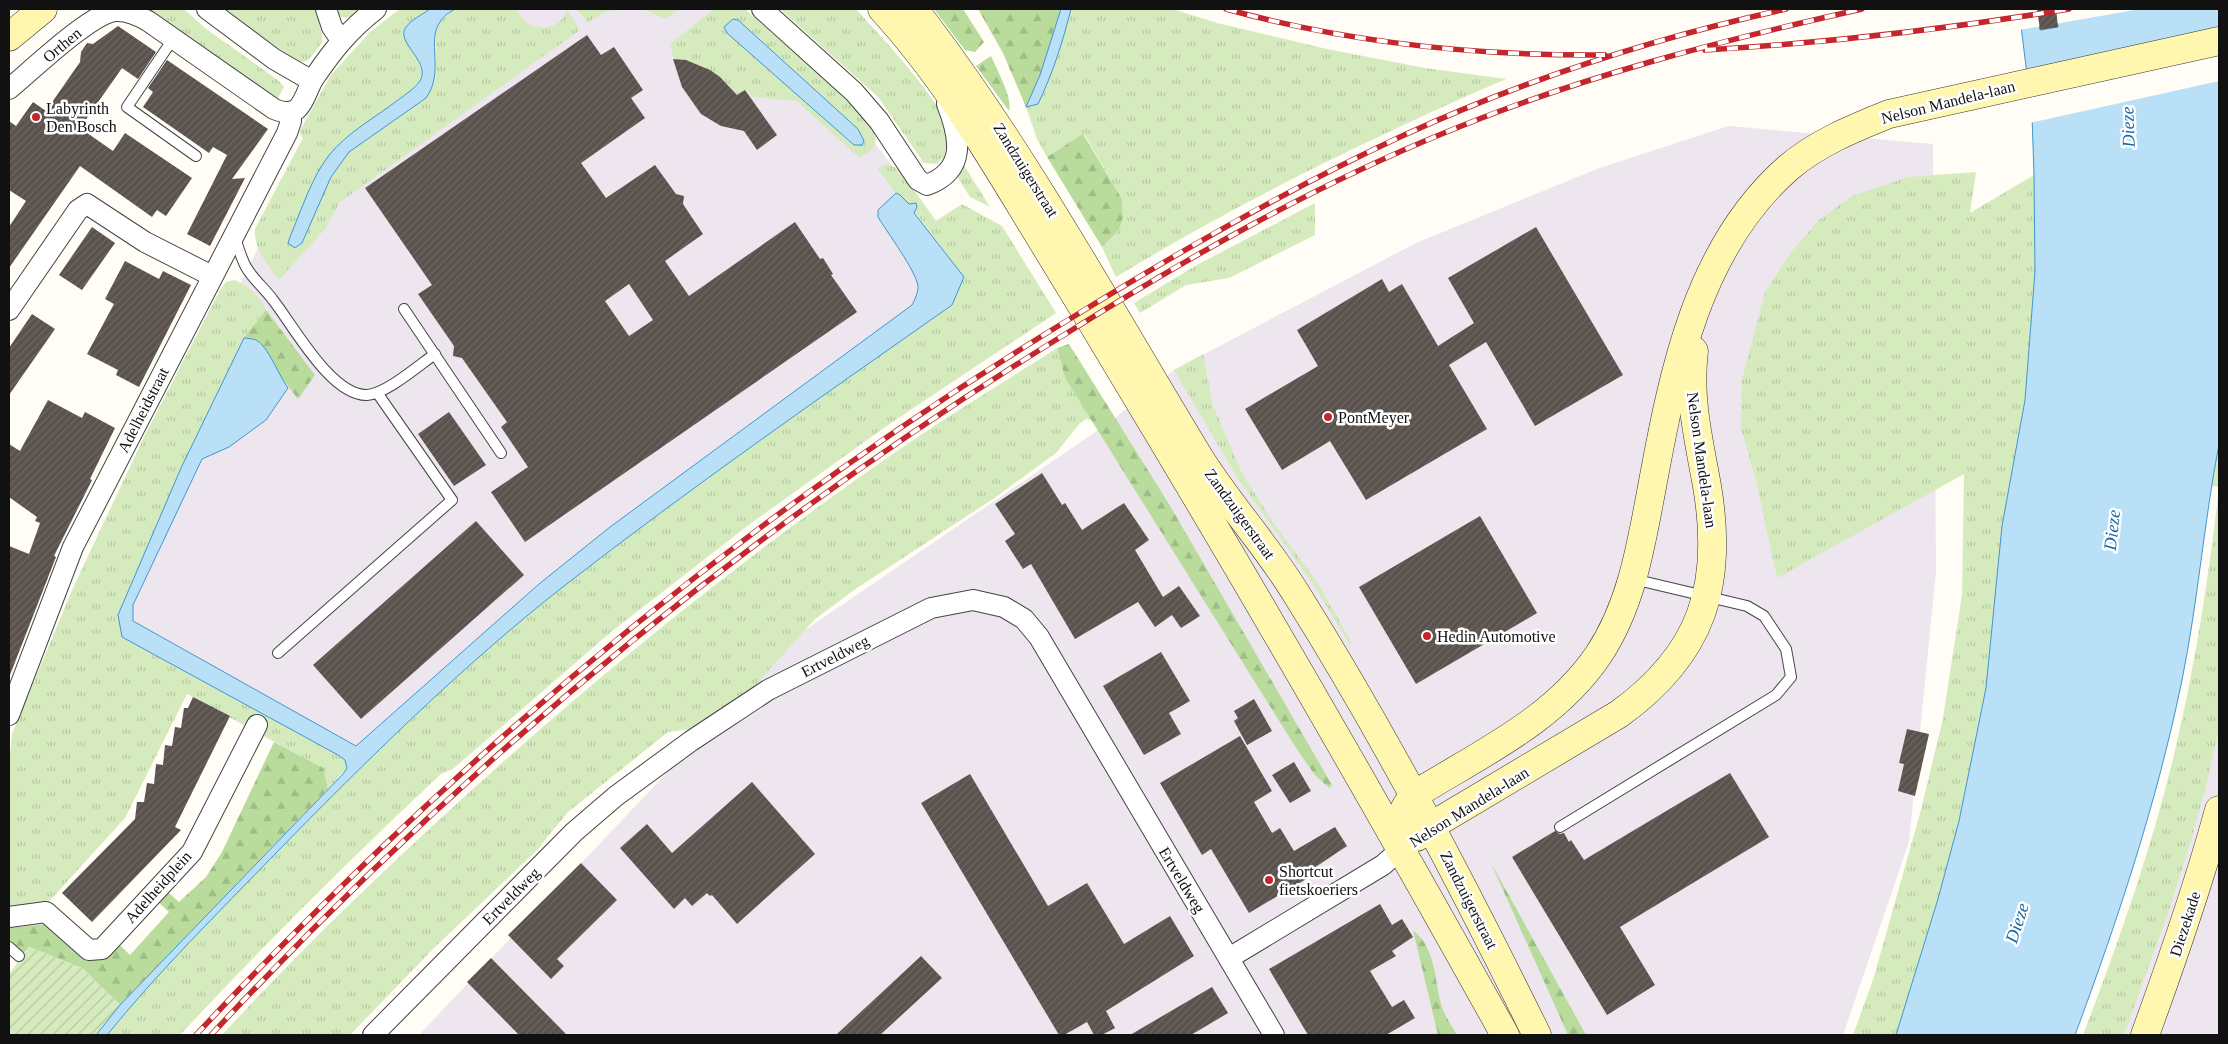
<svg xmlns="http://www.w3.org/2000/svg" width="2228" height="1044" font-family="'Times New Roman',serif">
  <defs>
    <pattern id="grass-tufts" width="24" height="20" patternUnits="userSpaceOnUse" patternTransform="scale(1.25)"><rect width="24" height="20" fill="#d5ebbd"/><path d="M3 7l-1-3M5 7V3M7 7l1-3M15 17l-1-3M17 17v-4M19 17l1-3" fill="none" stroke="#b6c8a1"/></pattern>
    <pattern id="forest-firs" width="22" height="20" patternUnits="userSpaceOnUse" patternTransform="scale(1.25)"><rect width="22" height="20" fill="#b9dc9c"/><path d="M5 1l3.5 6h-7zM16 11l3.5 6h-7z" fill="#9ebc85"/></pattern>
    <pattern id="garden-furrows" width="10" height="10" patternUnits="userSpaceOnUse" patternTransform="scale(1.25)"><rect width="10" height="10" fill="#d5ebbd"/><path d="M-1 1l2-2M0 10L10 0M9 11l2-2" fill="none" stroke="#b6c8a1"/></pattern>
    <pattern id="building-hatch" width="6" height="6" patternUnits="userSpaceOnUse" patternTransform="scale(1.25)"><rect width="6" height="6" fill="#5a524d"/><path d="M-1 1l2-2M0 6l6-6M5 7l2-2" fill="none" stroke="#6d6662"/></pattern>
  </defs>
  <rect width="100%" height="100%" fill="#fffdf5"/>
  <g fill="#eee6ef">
    <polygon points="430,9 731,9 871,138 973,273 337,774 70,627 309,145"/>
    <polygon points="1728,126 1933,144 1936,571 1909,842 1843,1035 419,1035 795,637 1110,422 1174,370 1416,243 1597,169"/>
    <polygon points="2219,702 2219,1035 2093,1035"/>
  </g>
  <g fill="url(#grass-tufts)" fill-rule="evenodd">
    <polygon points="140,9 184,9 205,28 279,81 284,87 278,98 272,99"/>
    <path d="M222 9H316C322 39 330 37 307 61L298 62Z"/>
    <path d="M334 9H361C351 18 342 23 334 9Z"/>
    <path d="M400 9H430L410 24 414 52 422 72 420 80 409 92 343 141 330 154 320 171 290 237 288 243 296 248 302 243 331 177 349 152 426 98 436 80V32L440 21 455 9H517C527 33 557 35 567 10L580 30 340 202 325 229 279 280C267 264 254 250 255 229L303 138 299 132 331 75 370 32Z"/>
    <polygon points="577,9 616,9 601,14 587,23"/>
    <polygon points="642,9 679,9 666,19"/>
    <path d="M714 9H745C767 29 870 114 875 135 878 150 868 152 859 158L797 101 752 97 747 89 737 95C720 74 700 62 674 59L670 44ZM733 19 738 20 858 129V146L854 145 727 33 724 27Z"/>
    <path d="M780 9H856C877 32 943 102 948 129 949 138 945 151 944 160L941 159 937 164 924 163 878 97Z"/>
    <path d="M1071 9H1173L1217 23 1327 49 1425 68 1506 79C1372 137 1241 201 1116 277L1102 247 1119 230 1123 217 1122 199 1084 134 1047 157 1037 139 1026 107 1038 104C1053 73 1063 41 1071 9Z"/>
    <polygon points="962,162 990,207 970,197 958,178"/>
    <path d="M888 164 900 170 936 221 962 204 1002 226 1056 313 885 427 746 527 611 632 453 769 441 774C351 858 264 945 180 1035H107C159 971 217 913 275 854 367 760 461 667 564 586 690 488 821 397 952 305L964 277 909 204 900 195 896 193 877 168Z"/>
    <polygon points="1976,172 1970,213 2034,175 2035,271 2025,400 2002,526 1986,688 1959,821 1938,899 1896,1035 1853,1035 1873,980 1921,810 1943,718 1962,595 1964,474 1777,578 1756,480 1741,429 1742,379 1765,292 1792,251 1819,220 1852,196 1908,177"/>
    <polygon points="1315,203 1315,235 1229,278 1186,285 1140,313 1134,303 1195,266"/>
    <path d="M235 280C250 287 259 295 266 310L244 338 181 468 118 615 122 637 338 755 345 760 347 768 328 789 322 768 187 694 125 818 44 907 9 908V766L12 734 73 588 145 435 220 290 226 282Z"/>
    <path d="M1057 348 1065 378 1092 420 1086 419 1079 424 1056 453 996 497 857 588 815 619 751 690 691 729 668 732 568 812 537 850 433 949 350 1035H222C291 960 364 889 439 820 583 687 735 563 897 451 949 415 1004 382 1057 348Z"/>
    <polygon points="1203,354 1213,405 1240,469 1272,521 1317,582 1352,643 1349,644 1315,587 1235,474 1174,370"/>
    <polygon points="2219,444 2219,487 2211,486"/>
    <path d="M2219 488V728L2205 791 2189 847 2169 910 2124 1035H2083C2119 941 2153 845 2176 746 2196 661 2209 575 2219 488Z"/>
  </g>
  <g fill="url(#forest-firs)">
    <polygon points="934,9 963,9 984,42 975,52 965,50"/>
    <polygon points="978,9 1061,9 1040,75 1026,107 1003,53"/>
    <path d="M991 56C996 68 1013 98 1009 111L976 66Z"/>
    <polygon points="1083,134 1122,199 1123,217 1119,230 1102,247 1047,157"/>
    <polygon points="266,310 315,375 298,399 278,373 267,351 244,338"/>
    <polygon points="1069,344 1169,504 1332,785 1329,788 1314,774 1293,743 1065,378 1057,348"/>
    <polygon points="274,742 323,768 328,789 120,1005 82,968 29,947 24,953 9,943 9,928 46,924 77,950 119,944 130,955 169,912 158,902 168,892 179,902 206,877 222,852"/>
    <polygon points="1490,861 1586,1035 1568,1035"/>
    <path d="M1413 930C1436 949 1434 977 1441 1004 1444 1015 1452 1026 1457 1035H1438Z"/>
  </g>
  <polygon fill="url(#garden-furrows)" points="29,947 82,968 120,1005 96,1035 9,1035 9,974"/>
  <g fill="#b9e0f7" stroke="#3f96cf">
    <path d="M430 9H455C450 12 443 16 440 22 426 41 445 72 426 98L349 152 331 177 302 243 295 248 288 243 290 237C301 211 312 176 330 154 346 134 377 116 398 100 406 94 417 87 421 79 429 60 395 42 406 27 411 20 423 14 430 9Z"/>
    <path d="M1061 9H1071C1063 41 1053 73 1038 104L1026 107 1040 75Z"/>
    <path d="M2019 9H2037L2040 30 2058 27 2056 9H2219V444C2204 522 2198 601 2182 680 2157 802 2118 919 2075 1035H1896L1938 899 1959 821 1986 688 2002 526 2025 400 2035 271 2034 175 2032 116Z"/>
    <polygon points="733,19 738,20 858,129 864,141 862,145 854,145 727,33 724,27"/>
    <path d="M896 193 900 195 909 204 916 203 917 207 914 213 964 277 952 305C821 397 690 488 564 586 461 667 367 760 275 854 218 913 159 971 107 1035H96L120 1005 343 774 347 768 345 760 338 755 122 637 118 615 181 468 244 338C247 338 253 339 256 340 268 346 279 376 288 388L266 420 229 447 202 459 133 605V621L356 746 539 584 610 527 912 305C915 299 918 293 918 286 916 271 887 232 878 217V210Z"/>
  </g>
  <g fill="#fffdf5">
    <polygon points="2017,9 2039,9 2042,26 2019,30"/>
    <polygon points="2053,9 2140,9 2055,24"/>
    <polygon points="2219,30 2219,81 2030,123 2024,71"/>
  </g>
  <g fill="url(#building-hatch)" fill-rule="evenodd">
    <polygon points="2037,9 2056,9 2058,27 2040,30"/>
    <polygon points="118,26 156,52 138,79 122,68 80,128 113,151 125,133 192,178 166,216 157,210 152,217 80,166 9,268 9,227 26,201 9,190 9,121 16,126 33,102 46,111 80,62 81,52 87,43 93,44"/>
    <path d="M587 35 601 55 614 47 643 90 631 98 645 118 581 163 606 198 655 165 676 194 684 196 683 204 703 234 665 261 689 296 795 222 820 259 823 258 833 274 831 275 857 312 525 542 491 492 528 467 501 427 507 422 462 358 453 356 454 346 418 294 432 285 365 188ZM629 284 653 320 629 336 605 301Z"/>
    <polygon points="673,59 686,60 710,70 720,77 737,95 745,90 777,135 757,150 744,131 721,126 701,114 682,87"/>
    <polygon points="167,60 268,129 232,179 245,178 210,246 187,234 227,155 213,147 209,153 143,107 153,92 148,88"/>
    <polygon points="92,227 115,243 82,290 59,275"/>
    <polygon points="1536,227 1623,375 1535,426 1486,342 1449,365 1487,429 1366,500 1330,441 1282,470 1245,409 1318,366 1297,330 1382,279 1389,292 1402,284 1438,346 1474,323 1448,278"/>
    <polygon points="125,261 159,279 163,271 191,285 139,387 116,375 118,370 87,354 114,304 105,299"/>
    <polygon points="32,314 55,329 9,395 9,348"/>
    <polygon points="48,400 82,418 85,412 115,428 90,479 92,480 54,556 56,557 10,675 9,546 29,554 40,523 35,521 37,517 9,497 9,444 20,451"/>
    <polygon points="449,412 486,465 454,486 418,434"/>
    <polygon points="1042,473 1062,505 1065,503 1082,530 1124,503 1149,540 1135,550 1163,597 1179,586 1200,616 1181,628 1172,615 1155,627 1138,602 1075,639 1031,564 1023,569 1005,541 1015,534 995,504"/>
    <polygon points="1480,516 1537,613 1416,684 1359,587"/>
    <polygon points="476,521 524,575 361,719 313,665"/>
    <polygon points="1161,652 1190,701 1169,713 1181,734 1144,755 1103,686"/>
    <polygon points="193,697 230,716 175,827 181,830 92,922 62,893 135,819 137,802 144,802 147,783 154,784 156,764 163,765 165,745 172,746 175,727 181,728 184,708 188,708"/>
    <polygon points="1254,699 1272,731 1247,745 1234,721 1238,718 1234,711"/>
    <polygon points="1907,729 1929,734 1915,796 1898,791 1904,764 1899,763"/>
    <polygon points="1240,736 1272,791 1254,802 1272,833 1280,828 1294,851 1335,827 1347,846 1305,874 1308,878 1249,913 1211,849 1202,855 1160,783"/>
    <polygon points="1294,762 1311,791 1290,803 1272,775"/>
    <polygon points="1730,773 1769,837 1620,927 1655,985 1607,1015 1512,857 1555,831 1560,834 1564,833 1569,842 1571,840 1584,860"/>
    <polygon points="970,774 1048,906 1087,883 1124,944 1170,916 1194,956 1106,1011 1115,1028 1102,1035 1094,1035 1087,1022 1064,1035 1059,1035 921,803"/>
    <polygon points="752,782 815,854 737,924 712,895 710,896 707,893 692,906 685,898 674,909 620,848 647,824 672,853"/>
    <polygon points="581,863 617,900 557,959 564,966 551,979 508,935"/>
    <polygon points="1380,904 1392,925 1402,919 1413,937 1392,951 1396,956 1370,971 1392,1007 1404,1000 1415,1018 1386,1035 1308,1035 1269,969"/>
    <polygon points="921,956 942,978 880,1035 836,1035"/>
    <polygon points="491,958 567,1035 519,1035 467,982"/>
    <polygon points="1212,987 1228,1013 1191,1035 1130,1035"/>
  </g>
  <g fill="none" stroke-linecap="round" stroke-linejoin="round">
    <defs>
      <g id="lane">
        <polyline points="173,39 127,107 196,156"/>
        <path d="M234 235C238 246 241 258 246 267 253 279 265 289 273 300 293 325 331 396 367 395 386 394 418 366 435 354"/>
        <polyline points="404,309 501,453"/>
        <polyline points="278,653 452,500 378,394"/>
        <polyline points="1560,827 1776,695 1791,677 1786,649 1764,616 1747,606 1633,579"/>
        <polyline points="9,947 19,956"/>
      </g>
      <g id="street">
        <polyline points="207,9 274,59 312,81"/>
        <polyline points="326,9 332,27 341,40"/>
        <path d="M762 9 854 92 879 121 918 180 927 185C967 170 960 137 947 104"/>
        <path d="M9 89C31 71 90 14 115 11 127 10 138 15 148 21L274 109C281 112 290 114 297 109 305 102 308 87 314 78 333 50 349 30 376 9"/>
        <polyline points="9,310 78,210 87,204 145,242 212,276"/>
        <polyline points="9,715 73,547 287,133 291,121 290,112"/>
        <polyline points="9,917 46,912 89,950 102,949 192,852 257,725"/>
        <polyline points="1229,958 1383,865 1400,850"/>
        <polyline points="373,1035 574,832 616,796 691,741 768,690 931,608 973,600 1004,607 1024,619 1039,637 1274,1035"/>
      </g>
      <g id="secondary">
        <path d="M882 9C938 70 981 140 1024 211 1055 262 1087 314 1118 366 1251 586 1380 810 1505 1035"/>
        <path d="M914 9C1023 150 1107 306 1199 457 1229 505 1268 547 1297 595 1386 737 1463 885 1537 1035"/>
        <polyline points="9,37 43,9"/>
        <path d="M1417 837 1431 826 1619 714C1702 654 1724 586 1707 486 1699 441 1688 398 1694 351"/>
        <path d="M1400 850C1397 828 1399 812 1414 795 1480 754 1555 720 1599 654 1632 604 1641 545 1652 487 1673 373 1697 248 1788 168 1817 143 1854 128 1889 114L2219 41"/>
        <path d="M2145 1035C2172 961 2198 887 2219 810"/>
      </g>
    </defs>
    <use href="#lane" stroke="#444" stroke-width="12"/>
    <use href="#street" stroke="#444" stroke-width="22"/>
    <use href="#secondary" stroke="#333" stroke-width="29"/>
    <use href="#lane" stroke="#fff" stroke-width="10"/>
    <use href="#street" stroke="#fff" stroke-width="20"/>
    <use href="#secondary" stroke="#fff6b0" stroke-width="28"/>
    <defs>
      <g id="rail">
        <path d="M1226 9C1349 43 1477 56 1605 55"/>
        <path d="M1705 50C1827 43 1948 29 2069 9"/>
        <path d="M196 1035C255 971 317 910 379 850 591 648 822 469 1073 317 1180 251 1288 189 1402 136 1524 80 1654 38 1786 9"/>
        <path d="M211 1035C461 766 746 531 1059 338 1182 261 1309 188 1444 133 1579 77 1719 41 1862 9"/>
      </g>
    </defs>
    <use href="#rail" stroke="#c4262e" stroke-width="5.5"/>
    <use href="#rail" stroke="#fff" stroke-width="4" stroke-dasharray="11" stroke-linecap="butt"/>
  </g>
  <g fill="#c4262e" stroke="#fff" stroke-width="2">
    <circle cx="36" cy="117" r="5"/>
    <circle cx="1328" cy="417" r="5"/>
    <circle cx="1427" cy="636" r="5"/>
    <circle cx="1269" cy="880" r="5"/>
  </g>
  <g text-anchor="middle" dominant-baseline="central" stroke-width="5" stroke-linejoin="round" paint-order="stroke">
    <g font-size="16" fill="#111" stroke="#fff">
      <text transform="translate(62 45) rotate(-40)">Orthen</text>
      <text transform="translate(1948 102) rotate(-14)">Nelson Mandela-laan</text>
      <text transform="translate(1026 170) rotate(58)">Zandzuigerstraat</text>
      <text transform="translate(143 410) rotate(-63)">Adelheidstraat</text>
      <text transform="translate(1702 460) rotate(82)">Nelson Mandela-laan</text>
      <text transform="translate(1240 514) rotate(54)">Zandzuigerstraat</text>
      <text transform="translate(835 656) rotate(-27)">Ertveldweg</text>
      <text transform="translate(1469 807) rotate(-32)">Nelson Mandela-laan</text>
      <text transform="translate(1182 880) rotate(59)">Ertveldweg</text>
      <text transform="translate(158 887) rotate(-48)">Adelheidplein</text>
      <text transform="translate(511 896) rotate(-45)">Ertveldweg</text>
      <text transform="translate(1469 900) rotate(63)">Zandzuigerstraat</text>
      <text transform="translate(2185 924) rotate(-72)">Diezekade</text>
    </g>
    <g font-size="16" fill="#111" stroke="#fff" text-anchor="start">
      <text x="46" y="108">Labyrinth<tspan x="46" dy="18">Den Bosch</tspan></text>
      <text x="1338" y="417">PontMeyer</text>
      <text x="1437" y="636">Hedin Automotive</text>
      <text x="1279" y="871">Shortcut<tspan x="1279" dy="18">fietskoeriers</tspan></text>
    </g>
    <g font-size="18" font-style="italic" fill="#1768a6" stroke="#fff">
      <text transform="translate(2128 127) rotate(-92)">Dieze</text>
      <text transform="translate(2112 530) rotate(-84)">Dieze</text>
      <text transform="translate(2017 923) rotate(-72)">Dieze</text>
    </g>
  </g>
  <rect width="2228" height="1044" fill="none" stroke="#111111" stroke-width="20"/>
</svg>
